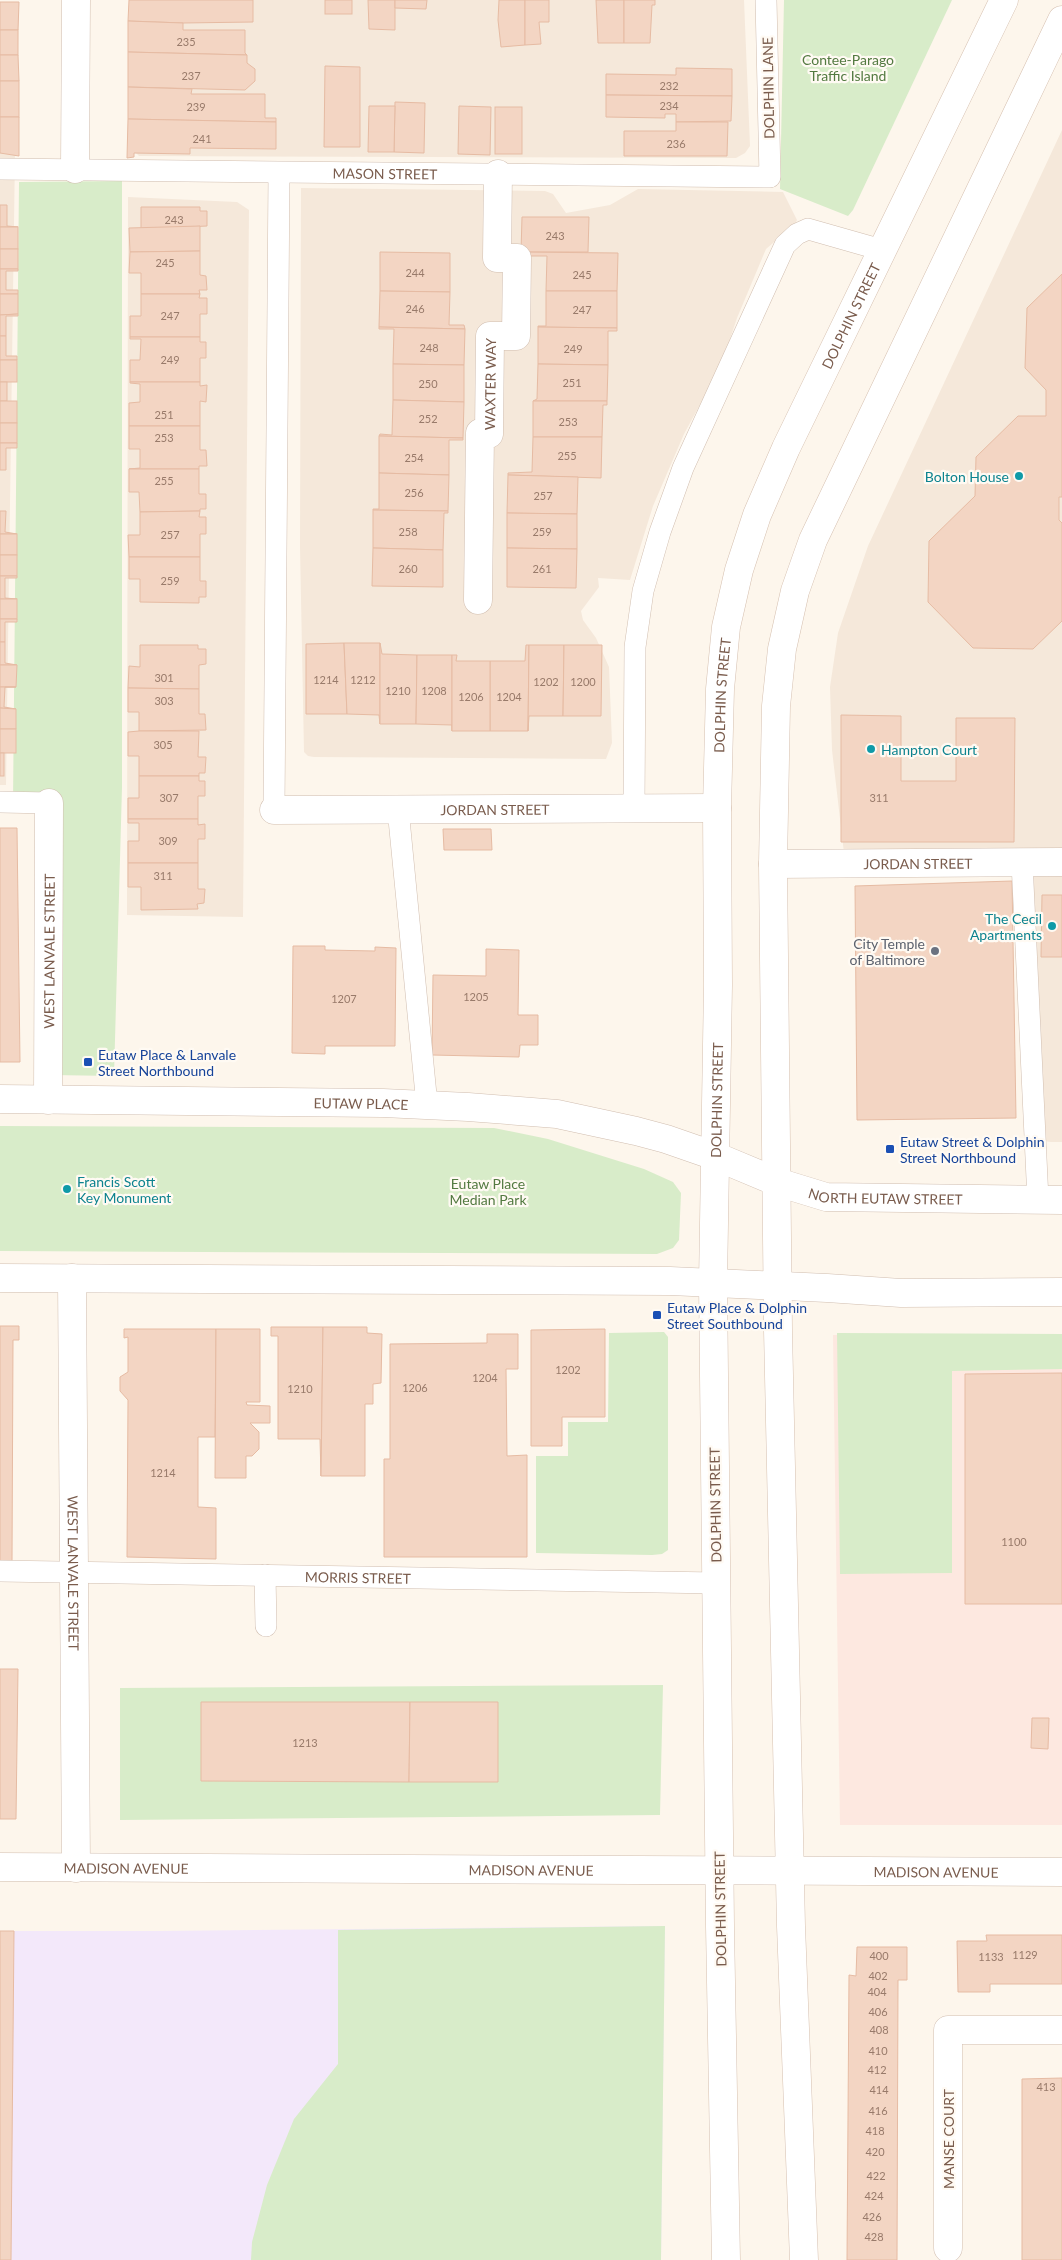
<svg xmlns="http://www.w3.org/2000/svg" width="1062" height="2260" font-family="Lato,sans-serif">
  <rect width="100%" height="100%" fill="#fdf6ec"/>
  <g fill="#f5e8da">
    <polygon points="129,0 744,0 750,146 745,153 736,158 139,156 134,151 128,134"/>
    <polygon points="0,10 19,10 15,153 6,785 0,785"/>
    <polygon points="1062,130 1062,1142 1051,1142 1044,1141 1029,849 844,853 832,750 830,687 838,633 868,546"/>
    <polygon points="301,188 545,191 553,194 566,213 610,205 638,189 783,192 797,220 795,224 766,249 737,318 721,366 684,434 653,506 630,580 598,578 599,587 581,611 583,620 596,638 609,667 612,743 606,759 314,757 308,756 304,752 300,547"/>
    <polygon points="128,197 237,202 249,210 243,917 127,915"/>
  </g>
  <polygon fill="#fde8e0" points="1062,1334 1062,1825 840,1825 833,1335"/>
  <polygon fill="#f3e8fa" points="665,1926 661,2260 0,2260 0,1931 156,1931"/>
  <g fill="#d8ecc9" fill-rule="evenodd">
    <polygon points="784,0 952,0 853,210 848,216 780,189"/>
    <polygon points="122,181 122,787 114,1076 52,1075 52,813 13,803 19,182"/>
    <polygon points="0,1126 494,1128 548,1139 644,1169 673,1182 681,1193 679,1240 673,1248 657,1254 0,1251"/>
    <polygon points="664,1332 668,1337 668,1550 662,1554 652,1555 536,1553 536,1456 568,1456 568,1422 608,1422 609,1333"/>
    <polygon points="837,1333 1062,1334 1062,1369 952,1371 952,1573 840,1574"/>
    <path d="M663 1685 660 1815 120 1820V1688ZM202 1702H497L498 1782 201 1781Z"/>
    <polygon points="665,1926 661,2260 251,2260 252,2242 267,2185 294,2119 338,2064 338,1930"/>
  </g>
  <g fill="#f3d5c3" stroke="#e6bba3">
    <polygon points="129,0 253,0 253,22 183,23 128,21"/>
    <rect x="325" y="0" width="27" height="14"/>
    <polygon points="368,0 395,0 395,30 369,29"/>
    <polygon points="395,0 427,0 426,9 395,8"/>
    <polygon points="499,0 525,0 525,45 501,47 498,20"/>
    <polygon points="525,0 549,0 549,22 539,22 541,44 525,45"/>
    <polygon points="596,0 624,0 624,43 598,43"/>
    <polygon points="624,0 655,0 655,5 652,5 650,43 624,43"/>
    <polygon points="0,2 19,2 18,30 0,30"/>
    <polygon points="128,21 183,23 183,30 245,30 245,53 247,55 128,52"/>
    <rect x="0" y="30" width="18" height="25"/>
    <polygon points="128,52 247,55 247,63 255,69 255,81 245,90 128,87"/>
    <polygon points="0,55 18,55 19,81 0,81"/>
    <polygon points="325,66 360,67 360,147 324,147"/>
    <polygon points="676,68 732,69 732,96 606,95 606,74 676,75"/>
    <rect x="0" y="81" width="19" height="36"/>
    <polygon points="128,87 192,89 191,94 265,94 265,118 276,118 276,122 128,119"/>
    <polygon points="606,95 732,96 731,121 676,122 676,114 665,114 665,118 606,117"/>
    <polygon points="395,102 425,103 424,153 394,152"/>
    <polygon points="369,106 395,106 394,152 368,152"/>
    <polygon points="459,106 491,107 490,155 458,154"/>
    <rect x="495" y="107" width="27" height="47"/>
    <polygon points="0,117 19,117 19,156 0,153"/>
    <polygon points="128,119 276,122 276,149 190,148 190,154 134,153 134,157 127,158"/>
    <polygon points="676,122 728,122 727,156 624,156 624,131 676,131"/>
    <polygon points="0,205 7,205 7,226 18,227 0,227"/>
    <polygon points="141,207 200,207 200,211 207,211 207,226 141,229"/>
    <polygon points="522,217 589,217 588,252 521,252"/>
    <polygon points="200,226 200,251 130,252 129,228"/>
    <rect x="0" y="227" width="18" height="22"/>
    <rect x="0" y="249" width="18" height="20"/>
    <polygon points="200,251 200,275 206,276 207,290 199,290 200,294 141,294 141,273 129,273 130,252"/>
    <polygon points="380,252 450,253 450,292 380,291"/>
    <polygon points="521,252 618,253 617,291 546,291 547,256 521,256"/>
    <polygon points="0,269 18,269 18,271 6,271 6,290 18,290 18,294 0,294"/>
    <polygon points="1062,274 1062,497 1059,497 1059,520 1062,523 1062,621 1033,649 973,648 928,602 929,541 975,496 976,457 1018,416 1046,416 1046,390 1025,368 1027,308"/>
    <polygon points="380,291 450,292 449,325 464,325 465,329 379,327"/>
    <polygon points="546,291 617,291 617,328 538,327 538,326 546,326"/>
    <polygon points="0,294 18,294 18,314 0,315"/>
    <polygon points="141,294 200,294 199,298 207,298 207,314 200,314 200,337 130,337 130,316 141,316"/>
    <polygon points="18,314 18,316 6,316 6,336 0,336 0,315"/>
    <polygon points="379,327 465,329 464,365 393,364 394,329 379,329"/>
    <polygon points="538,327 617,328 617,331 608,331 608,365 538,364"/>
    <polygon points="0,336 6,336 6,356 17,356 17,360 0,360"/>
    <polygon points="130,337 200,337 200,342 206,342 206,358 200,358 200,382 130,382 130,360 140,360 141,339 130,339"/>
    <rect x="0" y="360" width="17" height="22"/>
    <polygon points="393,364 464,365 464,402 393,400"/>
    <polygon points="538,364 608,365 607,401 533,401 537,399"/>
    <rect x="0" y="382" width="7" height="19"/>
    <polygon points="130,382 200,382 200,386 207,385 206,402 200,401 200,426 129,426 129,403 140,402 140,384 130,383"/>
    <polygon points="393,400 464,402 463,438 379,436 380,434 392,435"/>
    <rect x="0" y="401" width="17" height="22"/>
    <polygon points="533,401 607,401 607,405 603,405 602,437 533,437"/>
    <rect x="0" y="423" width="17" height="20"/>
    <polygon points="129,426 200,426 200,450 206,450 207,466 199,466 199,469 129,469 140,468 140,449 129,449"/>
    <polygon points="379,436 463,438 463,440 449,440 449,475 379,473"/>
    <polygon points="533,437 602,437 601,478 508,475 508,473 532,472"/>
    <polygon points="0,443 17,443 17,448 6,448 6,470 0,470"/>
    <polygon points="129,469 199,469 199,494 206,494 206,509 200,509 200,511 140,512 139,492 129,492"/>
    <polygon points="379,473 449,475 448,511 373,510 373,509 379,509"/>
    <polygon points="508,475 578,477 577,514 507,513"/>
    <polygon points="373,510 448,511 448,513 444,513 443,550 373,548"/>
    <polygon points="0,511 6,511 5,532 17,534 0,534"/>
    <polygon points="200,511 199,517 206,517 206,534 200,534 200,557 129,557 128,535 140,535 140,512"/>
    <polygon points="507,513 577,514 577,549 507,548"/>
    <rect x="0" y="534" width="17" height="21"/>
    <polygon points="373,548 443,550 443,587 372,586"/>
    <polygon points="507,548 577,549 576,588 507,587"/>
    <rect x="0" y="555" width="17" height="21"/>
    <polygon points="129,557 200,557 200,581 206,581 206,597 199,597 199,603 140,602 140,579 129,579"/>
    <polygon points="0,576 17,576 17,578 5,578 5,598 17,599 0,599"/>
    <rect x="0" y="599" width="17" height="20"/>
    <polygon points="0,619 17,619 17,622 5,622 5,642 0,642"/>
    <polygon points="0,642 5,642 5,663 17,665 0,665"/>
    <polygon points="344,643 347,714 306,714 306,644"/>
    <polygon points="344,643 380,643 380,724 379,715 347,714"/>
    <polygon points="380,643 382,654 417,655 416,724 380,724"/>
    <polygon points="140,645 198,645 198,649 206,649 206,664 199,665 199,689 128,688 129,666 140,667"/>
    <polygon points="526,645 529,645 528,731 490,731 490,661 525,661"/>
    <polygon points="529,645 564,645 563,716 529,716 528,731"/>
    <polygon points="564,645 602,645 601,716 563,716"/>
    <polygon points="417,655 452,655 452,731 452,725 416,724"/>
    <polygon points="452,655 457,655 456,661 490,661 490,731 452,731"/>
    <polygon points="0,665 17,665 16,687 0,687"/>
    <polygon points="0,687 16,687 5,687 4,707 16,709 0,708"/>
    <polygon points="128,688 199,689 199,714 205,714 206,730 139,731 139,712 128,712"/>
    <polygon points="0,708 16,709 16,729 0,729"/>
    <polygon points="841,715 901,716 901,781 956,781 956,718 1015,718 1014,842 841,842"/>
    <rect x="0" y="729" width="16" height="24"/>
    <polygon points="139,731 199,731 198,757 206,757 205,773 199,773 199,776 139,776 139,756 128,756 128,732"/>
    <rect x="0" y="753" width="4" height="23"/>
    <polygon points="139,776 199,776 199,781 205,781 205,796 198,796 198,819 128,819 128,798 139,798"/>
    <polygon points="128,819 198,819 198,825 205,824 205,839 198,839 198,863 128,863 128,841 139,841 139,823 128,823"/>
    <polygon points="0,828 17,828 20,1062 0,1062"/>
    <polygon points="443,829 491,829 492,850 444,850"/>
    <polygon points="128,863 198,863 198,889 205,889 204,903 197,904 198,909 141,910 141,887 128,887"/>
    <polygon points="1012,881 1016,1118 857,1120 855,886"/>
    <polygon points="1042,895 1062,895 1062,957 1041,957"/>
    <polygon points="293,946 325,946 325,950 375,951 375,947 396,948 395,1046 325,1046 325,1054 292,1053"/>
    <polygon points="486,949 519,950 518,1015 538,1015 538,1045 520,1045 519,1057 432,1055 433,975 486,976"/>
    <polygon points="0,1326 19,1326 19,1340 13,1340 12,1563 0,1563"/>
    <polygon points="271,1327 323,1327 321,1476 320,1439 278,1439 278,1336 271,1336"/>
    <polygon points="323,1327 367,1327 367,1333 382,1334 381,1383 373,1384 373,1404 365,1404 365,1476 321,1476"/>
    <polygon points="124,1329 216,1329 215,1437 198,1437 198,1507 216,1508 216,1559 127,1557 128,1400 120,1391 120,1377 128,1372 128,1337 124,1338"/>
    <polygon points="216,1329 260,1329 260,1402 246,1402 247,1405 270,1406 270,1423 250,1423 259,1432 259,1449 252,1456 246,1456 246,1478 215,1478"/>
    <polygon points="605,1329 605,1417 562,1417 562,1446 531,1446 531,1330"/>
    <polygon points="487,1334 518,1334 518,1369 506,1369 507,1456 527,1455 527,1557 384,1557 384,1459 390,1459 390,1344 487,1343"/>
    <polygon points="1062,1373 1062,1604 965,1604 965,1374"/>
    <polygon points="0,1669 18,1669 16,1819 0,1819"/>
    <polygon points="201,1702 410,1702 409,1782 201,1781"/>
    <polygon points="410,1702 498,1702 498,1782 409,1782"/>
    <polygon points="1032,1718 1049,1718 1048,1749 1031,1748"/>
    <polygon points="0,1931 14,1931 11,2260 0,2260"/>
    <polygon points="986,1935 1062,1935 1062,1984 990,1984 990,1992 958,1992 957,1941 987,1941"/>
    <polygon points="857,1947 907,1947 907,1980 898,1980 897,2260 847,2260 849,1975 856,1976"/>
    <polygon points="1062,2078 1062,2260 1022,2260 1022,2079"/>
  </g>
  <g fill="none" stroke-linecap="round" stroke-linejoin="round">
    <defs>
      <g id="service">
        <path id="s1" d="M0 169 770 177 766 0"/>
        <polyline points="0,802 49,803"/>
        <polyline points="398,809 427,1105"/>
        <polyline points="634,809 635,647 643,591 660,532 683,468 785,245 797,234 808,229 882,250"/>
        <polyline points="274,810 279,173"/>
        <polyline points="1022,862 1038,1200"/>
        <path id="s2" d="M0 1571 716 1583"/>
        <polyline points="265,1575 266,1626"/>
      </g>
      <g id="pedestrian">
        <path id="s3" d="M478 600 480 433 489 434 490 336H516L517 258H497L498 174"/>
        <polyline points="948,2248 948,2030 1062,2030"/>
      </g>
      <g id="minor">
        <polyline points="75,169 76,0"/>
        <path id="s4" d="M274 810 717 808"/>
        <path id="s5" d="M773 864 1062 862"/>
        <path id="s6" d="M48 1100 49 803"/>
        <path id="s7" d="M72 1278 76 1868"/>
        <path id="s8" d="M0 1867 1062 1872"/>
      </g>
      <g id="tertiary">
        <path id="s9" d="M0 1099 383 1103 468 1107 557 1114 636 1131 666 1139 715 1156 777 1182 826 1197 1062 1200"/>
        <polyline points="0,1278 670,1281 827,1288 901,1293 1062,1292"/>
      </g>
      <g id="secondary">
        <path id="s10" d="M726 2260 720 1926 713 1283 718 985 717 808 720 689 726 627 739 570 757 515 786 448 1004 0"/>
        <polyline points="804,2260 791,1926 778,1330 773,864 776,706 782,649 795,591 813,540 1062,20"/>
      </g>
    </defs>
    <use href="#service" stroke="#d1beb0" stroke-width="22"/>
    <use href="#pedestrian" stroke="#d1beb0" stroke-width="29"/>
    <use href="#minor" stroke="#d1beb0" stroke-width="29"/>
    <use href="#tertiary" stroke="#d1beb0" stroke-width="29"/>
    <use href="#secondary" stroke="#d6c0b0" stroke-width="29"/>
    <use href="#service" stroke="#fff" stroke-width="21"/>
    <use href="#pedestrian" stroke="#fff" stroke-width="28"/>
    <use href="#minor" stroke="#fff" stroke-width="28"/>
    <use href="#tertiary" stroke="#fff" stroke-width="28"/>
    <use href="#secondary" stroke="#fff" stroke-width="28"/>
  </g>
  <g fill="#0f9aa8" stroke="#fffaf3" stroke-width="2">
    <circle cx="1019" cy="476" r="5"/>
    <circle cx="871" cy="749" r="5"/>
    <circle cx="1052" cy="926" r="5"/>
    <circle cx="67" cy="1189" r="5"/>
  </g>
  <circle fill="#6b7280" stroke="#fffaf3" stroke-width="2" cx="935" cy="951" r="5"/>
  <g fill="#1a4fb4" stroke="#fffaf3" stroke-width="2">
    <rect x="83" y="1057" width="10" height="10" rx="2.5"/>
    <rect x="885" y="1144" width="10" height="10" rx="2.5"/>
    <rect x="652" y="1310" width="10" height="10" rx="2.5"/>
  </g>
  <g text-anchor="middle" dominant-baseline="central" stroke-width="4.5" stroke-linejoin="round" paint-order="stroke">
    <g font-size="11" fill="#987a6a">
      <text x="186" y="41">235</text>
      <text x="191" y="75">237</text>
      <text x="669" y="85">232</text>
      <text x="669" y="105">234</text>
      <text x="196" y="106">239</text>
      <text x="202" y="138">241</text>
      <text x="676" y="143">236</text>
      <text x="174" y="219">243</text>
      <text x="555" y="235">243</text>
      <text x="165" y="262">245</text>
      <text x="415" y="272">244</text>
      <text x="582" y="274">245</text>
      <text x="415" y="308">246</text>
      <text x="582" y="309">247</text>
      <text x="170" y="315">247</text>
      <text x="429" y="347">248</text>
      <text x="573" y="348">249</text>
      <text x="170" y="359">249</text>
      <text x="572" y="382">251</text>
      <text x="428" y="383">250</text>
      <text x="164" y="414">251</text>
      <text x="428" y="418">252</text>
      <text x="568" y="421">253</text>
      <text x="164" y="437">253</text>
      <text x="567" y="455">255</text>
      <text x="414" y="457">254</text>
      <text x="164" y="480">255</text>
      <text x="414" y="492">256</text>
      <text x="543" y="495">257</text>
      <text x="408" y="531">258</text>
      <text x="542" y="531">259</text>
      <text x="170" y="534">257</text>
      <text x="408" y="568">260</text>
      <text x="542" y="568">261</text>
      <text x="170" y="580">259</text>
      <text x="164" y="677">301</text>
      <text x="326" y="679">1214</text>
      <text x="363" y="679">1212</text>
      <text x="546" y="681">1202</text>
      <text x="583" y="681">1200</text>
      <text x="398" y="690">1210</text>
      <text x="434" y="690">1208</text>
      <text x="471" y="696">1206</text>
      <text x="509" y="696">1204</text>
      <text x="164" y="700">303</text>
      <text x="163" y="744">305</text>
      <text x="169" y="797">307</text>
      <text x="879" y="797">311</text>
      <text x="168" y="840">309</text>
      <text x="163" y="875">311</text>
      <text x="476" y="996">1205</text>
      <text x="344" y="998">1207</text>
      <text x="568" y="1369">1202</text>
      <text x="485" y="1377">1204</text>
      <text x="415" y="1387">1206</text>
      <text x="300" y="1388">1210</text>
      <text x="163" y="1472">1214</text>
      <text x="1014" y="1541">1100</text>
      <text x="305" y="1742">1213</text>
      <text x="1025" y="1954">1129</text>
      <text x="879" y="1955">400</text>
      <text x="991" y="1956">1133</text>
      <text x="878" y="1975">402</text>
      <text x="877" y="1991">404</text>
      <text x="878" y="2011">406</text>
      <text x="879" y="2029">408</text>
      <text x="878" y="2050">410</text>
      <text x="877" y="2069">412</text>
      <text x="1046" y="2086">413</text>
      <text x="879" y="2089">414</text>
      <text x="878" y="2110">416</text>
      <text x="875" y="2130">418</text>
      <text x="875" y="2151">420</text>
      <text x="876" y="2175">422</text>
      <text x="874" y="2195">424</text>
      <text x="872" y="2216">426</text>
      <text x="874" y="2236">428</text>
    </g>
    <g font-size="14" fill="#537a41" stroke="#fffaf3">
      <text x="848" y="59">Contee-Parago<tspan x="848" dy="16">Traffic Island</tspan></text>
      <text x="488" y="1183">Eutaw Place<tspan x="488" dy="16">Median Park</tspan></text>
    </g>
    <g font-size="14" fill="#7a5c4d" stroke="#fffaf3">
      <text transform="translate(768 88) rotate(-91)">DOLPHIN LANE</text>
      <text stroke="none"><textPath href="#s1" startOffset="385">MASON STREET</textPath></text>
      <text stroke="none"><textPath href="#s10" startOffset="1970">DOLPHIN STREET</textPath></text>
      <text stroke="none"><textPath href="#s3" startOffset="226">WAXTER WAY</textPath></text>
      <text stroke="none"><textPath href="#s10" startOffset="1565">DOLPHIN STREET</textPath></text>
      <text stroke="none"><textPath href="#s4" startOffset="221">JORDAN STREET</textPath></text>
      <text stroke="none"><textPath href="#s5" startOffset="145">JORDAN STREET</textPath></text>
      <text stroke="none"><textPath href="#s6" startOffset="149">WEST LANVALE STREET</textPath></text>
      <text stroke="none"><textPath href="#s10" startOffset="1160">DOLPHIN STREET</textPath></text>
      <text stroke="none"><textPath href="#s9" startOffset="361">EUTAW PLACE</textPath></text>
      <text stroke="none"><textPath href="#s9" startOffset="899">NORTH EUTAW STREET</textPath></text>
      <text transform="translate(715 1505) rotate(-91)">DOLPHIN STREET</text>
      <text stroke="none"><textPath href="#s7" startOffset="295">WEST LANVALE STREET</textPath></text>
      <text stroke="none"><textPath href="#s2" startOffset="358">MORRIS STREET</textPath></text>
      <text stroke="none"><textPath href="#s8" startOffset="126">MADISON AVENUE</textPath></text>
      <text stroke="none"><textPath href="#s8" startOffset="531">MADISON AVENUE</textPath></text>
      <text stroke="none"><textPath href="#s8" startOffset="936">MADISON AVENUE</textPath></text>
      <text transform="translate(720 1909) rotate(-91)">DOLPHIN STREET</text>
      <text transform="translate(948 2139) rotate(-90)">MANSE COURT</text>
    </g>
    <g font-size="14" fill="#0d838f" stroke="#fffaf3" text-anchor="end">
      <text x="1009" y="476">Bolton House</text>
      <text x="881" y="749" text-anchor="start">Hampton Court</text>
      <text x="1042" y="918">The Cecil<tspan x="1042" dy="16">Apartments</tspan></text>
      <text x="77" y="1181" text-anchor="start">Francis Scott<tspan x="77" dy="16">Key Monument</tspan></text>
    </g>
    <g font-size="14" fill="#5b616d" stroke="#fffaf3" text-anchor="end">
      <text x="925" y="943">City Temple<tspan x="925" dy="16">of Baltimore</tspan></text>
    </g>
    <g font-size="14" fill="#164399" stroke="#fffaf3" text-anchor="start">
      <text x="98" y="1054">Eutaw Place &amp; Lanvale<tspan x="98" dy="16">Street Northbound</tspan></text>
      <text x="900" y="1141">Eutaw Street &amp; Dolphin<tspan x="900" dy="16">Street Northbound</tspan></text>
      <text x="667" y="1307">Eutaw Place &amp; Dolphin<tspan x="667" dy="16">Street Southbound</tspan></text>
    </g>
  </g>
</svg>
